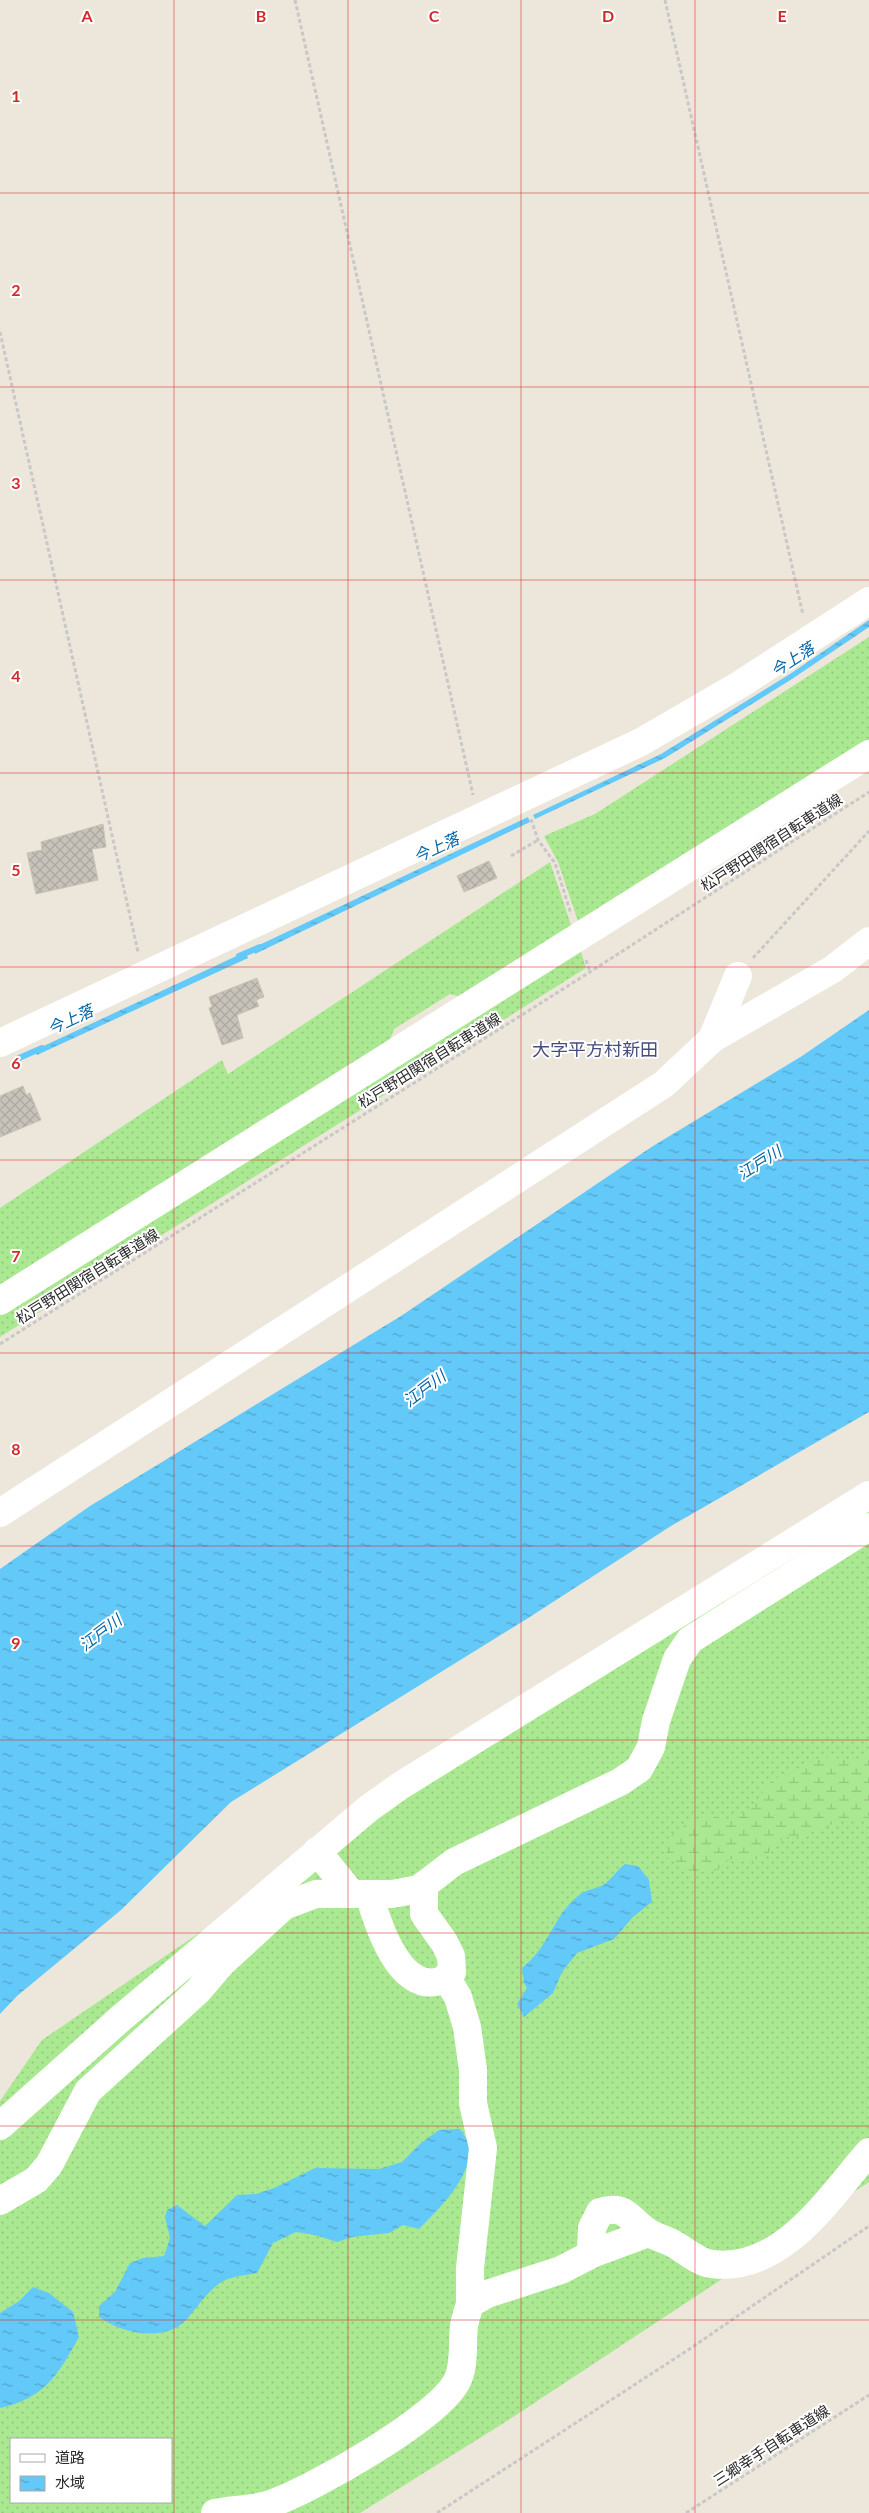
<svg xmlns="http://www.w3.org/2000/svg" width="869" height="2513" font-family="Lato,'Noto Sans JP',sans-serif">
  <defs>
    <pattern id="grass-dots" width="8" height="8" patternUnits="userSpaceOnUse" patternTransform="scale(1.25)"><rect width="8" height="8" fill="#aae991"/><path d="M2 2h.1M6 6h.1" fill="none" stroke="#92c87d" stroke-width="1.8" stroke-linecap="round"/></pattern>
    <pattern id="wetland-marsh" width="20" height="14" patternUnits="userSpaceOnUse" patternTransform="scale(1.25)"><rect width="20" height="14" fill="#aae991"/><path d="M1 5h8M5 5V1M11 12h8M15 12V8" fill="none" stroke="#92c87d"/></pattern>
    <pattern id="water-ripples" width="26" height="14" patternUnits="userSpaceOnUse" patternTransform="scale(1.25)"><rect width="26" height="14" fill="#63c9f9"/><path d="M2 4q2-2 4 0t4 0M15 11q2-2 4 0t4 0" fill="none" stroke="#52a3ca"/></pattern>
    <pattern id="building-cross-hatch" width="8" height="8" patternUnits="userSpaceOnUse" patternTransform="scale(1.25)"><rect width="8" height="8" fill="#c8c3ba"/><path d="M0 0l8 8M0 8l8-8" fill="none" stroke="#aca8a0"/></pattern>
  </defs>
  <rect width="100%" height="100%" fill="#ede6da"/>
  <g fill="url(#grass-dots)" fill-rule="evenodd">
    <polygon points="869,637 869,749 581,930 558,862 544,836 595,814"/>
    <polygon points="550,862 574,934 468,999 450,994 394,1029 385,1053 0,1295 0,1208 222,1060 228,1074"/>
    <polygon points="578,942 586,968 0,1337 0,1308"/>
    <path d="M869 1492V2182L513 2417 360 2513H0V2101L42 2040 334 1841ZM11 2439H171V2502H11Z"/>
  </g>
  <path fill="url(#wetland-marsh)" d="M869 1752V1815L864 1819 840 1821 802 1836H789L772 1846 768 1855C763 1857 757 1860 752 1860 733 1860 733 1854 718 1870L688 1874 666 1856 669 1837 688 1823 711 1815 727 1821 748 1812 772 1780 824 1757 860 1761Z"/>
  <g fill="url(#water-ripples)">
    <polygon points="869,620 869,627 792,679 665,758 535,819 533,815 661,754 790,674"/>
    <polygon points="528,817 530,822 255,954 253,948"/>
    <polygon points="245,952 248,958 37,1055 35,1050"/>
    <polygon points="869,1010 869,1412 671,1526 525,1620 231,1802 121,1910 17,1996 0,2014 0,1569 90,1506 401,1316 653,1146 802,1056"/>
    <path d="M625 1864 638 1866 649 1880 652 1902 633 1917 614 1939 577 1953 562 1972 553 1993 524 2017 517 2004 527 1988 524 1983 522 1968C550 1946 553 1916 578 1896 584 1890 595 1889 603 1885 611 1880 617 1870 625 1864Z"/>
    <path d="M460 2129C463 2134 469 2141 469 2146 472 2179 439 2208 419 2229L403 2225 389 2233 352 2237 337 2242 315 2235 296 2232 273 2243 257 2273C246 2275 230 2276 220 2283 206 2293 197 2308 186 2320 164 2343 121 2333 99 2317V2306L115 2292 130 2263 143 2258 164 2256 170 2238 165 2217 167 2210 177 2205 205 2226 237 2195 256 2194 274 2188 315 2168 379 2169 402 2162 421 2143 439 2130Z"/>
    <path d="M33 2287 49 2293 73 2312 79 2337C58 2375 45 2398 0 2408V2313L19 2301Z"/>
  </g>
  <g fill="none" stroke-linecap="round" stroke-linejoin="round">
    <g stroke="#63c9f9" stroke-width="6">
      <polyline points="239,956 260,947"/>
      <polyline points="19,1058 42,1048"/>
    </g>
  </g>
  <g fill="url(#building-cross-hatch)" stroke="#c9c2b4">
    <polygon points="103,824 106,847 92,849 98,880 36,894 27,853 42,850 41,842"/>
    <polygon points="489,861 497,878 464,892 457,876"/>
    <polygon points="257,978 264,997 256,1000 259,1006 237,1015 243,1038 222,1045 209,1008 212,1007 209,997"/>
    <polygon points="23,1086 26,1095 30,1093 41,1120 0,1137 0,1096"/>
  </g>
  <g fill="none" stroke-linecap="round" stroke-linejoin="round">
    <g stroke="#c8c8c8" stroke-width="3" stroke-dasharray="4 2.5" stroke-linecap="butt">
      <polyline points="295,0 473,795"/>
      <polyline points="665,0 803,615"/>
      <polyline points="0,332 138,952"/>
      <polyline points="531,819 538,840 555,863 571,914"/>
      <polyline points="511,856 538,840"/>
      <polyline points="753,958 869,831"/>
      <polyline points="586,960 590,972"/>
      <polyline points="0,1344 590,972 869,792"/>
      <polyline points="437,2513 688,2350 869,2226"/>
      <polyline points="686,2513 869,2395"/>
    </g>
    <g stroke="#fff" stroke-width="28">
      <polyline points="712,1039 738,976"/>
      <polyline points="0,1043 641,742 739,685 869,601"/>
      <polyline points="0,1301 869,754"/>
      <polyline points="0,1513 664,1084 712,1039 833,969 869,941"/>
      <polyline points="317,1851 351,1893"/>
      <path d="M369 1894C377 1922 399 1994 440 1981 444 1980 449 1975 452 1972L451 1956 444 1942 424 1914V1885"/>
      <polyline points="446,1977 458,1997 467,2027 473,2070 473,2103 483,2148 470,2268 470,2304"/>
      <polyline points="0,2126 120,2019 369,1808 400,1786 869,1495"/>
      <polyline points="0,2201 36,2180 49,2165 88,2091 198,1991 222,1963 284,1906 316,1894 392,1894 419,1889 454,1862 620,1782 639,1769 651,1747 656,1721 677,1659 690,1640 869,1527"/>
      <path d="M648 2233 594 2253 591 2250 592 2228 600 2212C627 2204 628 2219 648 2232 655 2237 665 2239 672 2243 684 2249 699 2263 712 2264 783 2273 829 2197 869 2152"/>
      <path d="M215 2513C232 2509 250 2510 267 2505 307 2493 443 2416 458 2379 465 2363 462 2343 464 2326 465 2319 468 2311 470 2304L487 2294 561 2270 594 2253"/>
    </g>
  </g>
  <path fill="none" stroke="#d62828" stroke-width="1" stroke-opacity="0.55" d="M174 0V2513M348 0V2513M521 0V2513M695 0V2513M0 193H869M0 387H869M0 580H869M0 773H869M0 967H869M0 1160H869M0 1353H869M0 1546H869M0 1740H869M0 1933H869M0 2126H869M0 2320H869"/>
  <g text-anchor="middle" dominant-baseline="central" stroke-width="4" stroke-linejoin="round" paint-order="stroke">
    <g font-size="15" fill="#2a2a2a" stroke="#fff">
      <text transform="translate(771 842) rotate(-33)">松戸野田関宿自転車道線</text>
      <text transform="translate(429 1060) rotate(-32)">松戸野田関宿自転車道線</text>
      <text transform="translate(87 1276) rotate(-32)">松戸野田関宿自転車道線</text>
      <text transform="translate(771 2445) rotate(-33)">三郷幸手自転車道線</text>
    </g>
    <g font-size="16" font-style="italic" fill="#0165a6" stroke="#fff">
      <text transform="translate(792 659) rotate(-33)">今上落</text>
      <text transform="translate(436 847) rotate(-25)">今上落</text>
      <text transform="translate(70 1019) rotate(-25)">今上落</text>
      <text transform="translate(759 1162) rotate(-32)">江戸川</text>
      <text transform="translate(424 1388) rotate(-37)">江戸川</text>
      <text transform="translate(100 1632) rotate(-37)">江戸川</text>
    </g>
    <g font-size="18" fill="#464d7e" stroke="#fff">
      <text x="595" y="1049">大字平方村新田</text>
    </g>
  </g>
  <g font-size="16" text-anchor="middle" font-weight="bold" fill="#d62828" stroke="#fff" stroke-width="4" stroke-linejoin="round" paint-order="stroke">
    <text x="87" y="22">A</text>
    <text x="261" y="22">B</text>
    <text x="434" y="22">C</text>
    <text x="608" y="22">D</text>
    <text x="782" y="22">E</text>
    <text x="16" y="102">1</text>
    <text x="16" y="296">2</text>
    <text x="16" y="489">3</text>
    <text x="16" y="682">4</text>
    <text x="16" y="876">5</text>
    <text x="16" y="1069">6</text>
    <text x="16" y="1262">7</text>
    <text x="16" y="1455">8</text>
    <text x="16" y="1649">9</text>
  </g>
  <rect x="10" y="2438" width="162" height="65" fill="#ffffff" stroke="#aaaaaa"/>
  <rect x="20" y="2454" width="25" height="8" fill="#ffffff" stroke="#aaaaaa"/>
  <text x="55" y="2463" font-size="15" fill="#2a2a2a">道路</text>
  <rect x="20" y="2476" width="25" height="15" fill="url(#water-ripples)" stroke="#aaaaaa"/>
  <text x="55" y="2488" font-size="15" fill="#2a2a2a">水域</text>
</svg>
